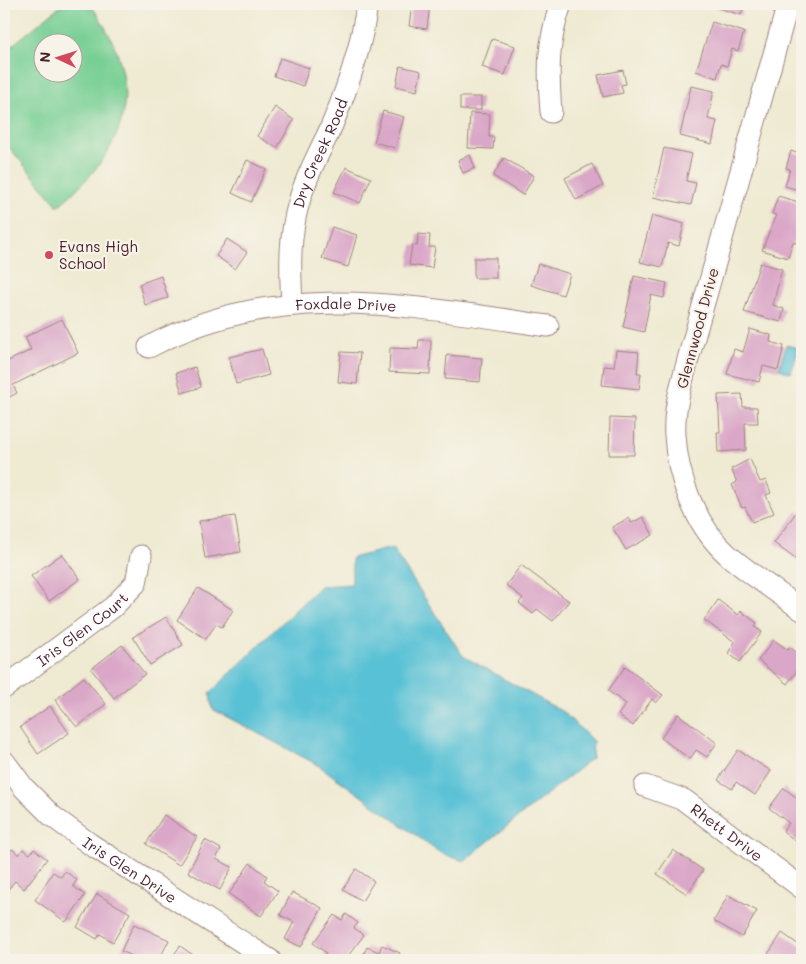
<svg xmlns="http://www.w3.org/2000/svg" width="806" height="964" font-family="Mali,sans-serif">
  <rect width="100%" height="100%" fill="#f7f3e8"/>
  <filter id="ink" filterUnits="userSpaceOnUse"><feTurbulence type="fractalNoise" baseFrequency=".02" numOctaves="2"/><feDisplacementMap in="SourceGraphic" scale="10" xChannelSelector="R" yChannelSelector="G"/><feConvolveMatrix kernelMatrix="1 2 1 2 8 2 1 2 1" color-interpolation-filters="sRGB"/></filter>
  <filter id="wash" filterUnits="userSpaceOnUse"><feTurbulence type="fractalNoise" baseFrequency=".0096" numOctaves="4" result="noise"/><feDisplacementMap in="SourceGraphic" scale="20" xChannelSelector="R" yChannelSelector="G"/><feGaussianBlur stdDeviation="1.12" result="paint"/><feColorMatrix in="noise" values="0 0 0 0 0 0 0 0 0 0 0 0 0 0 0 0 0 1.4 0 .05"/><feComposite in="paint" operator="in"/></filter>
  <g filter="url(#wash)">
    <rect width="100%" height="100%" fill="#efead2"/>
    <path fill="#77cf94" stroke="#607760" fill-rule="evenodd" d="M63 4H90C148 84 131 146 58 206L4 141V52ZM42 42H72V72H42Z"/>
    <g fill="#59c1d5" stroke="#527080">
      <polygon points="786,345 799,348 791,373 779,369"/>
      <polygon points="392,548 463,656 563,712 593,741 592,758 464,861 442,854 318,765 212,709 210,693 320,586 352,584 352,558"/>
    </g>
    <g id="blocks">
      <g fill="#daa7c8">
        <polygon points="412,4 430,4 427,29 409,26"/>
        <polygon points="719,4 744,4 741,15 718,8"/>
        <polygon points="712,22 744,32 738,51 732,49 727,66 721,64 717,78 696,71"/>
        <polygon points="492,39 515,46 505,75 482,67"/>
        <polygon points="280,58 309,68 303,86 274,76"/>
        <polygon points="400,66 421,71 417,91 396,86"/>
        <polygon points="623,70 626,84 621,85 623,93 603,97 598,75"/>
        <polygon points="691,86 714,91 708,119 717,121 712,144 680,136"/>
        <rect x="460" y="97" width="21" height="13"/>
        <polygon points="275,107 294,120 277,148 257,136"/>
        <polygon points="383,111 404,117 395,148 374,142"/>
        <polygon points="470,113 490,114 489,137 494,137 493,149 468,148"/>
        <polygon points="664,148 692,154 686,181 696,183 691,205 653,197"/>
        <polygon points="791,151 802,155 802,191 785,186 790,169 786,168"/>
        <polygon points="470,155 475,168 463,173 458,160"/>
        <polygon points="504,158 534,176 523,195 493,176"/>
        <polygon points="247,160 266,169 251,202 232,193"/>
        <polygon points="592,164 603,186 576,200 565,178"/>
        <polygon points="346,167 371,178 360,203 334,192"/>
        <polygon points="778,196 802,203 798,224 802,225 802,245 793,242 788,258 762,250 776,215 772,214"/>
        <polygon points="652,215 684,224 679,246 668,243 662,267 640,262"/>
        <polygon points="332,227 357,235 348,267 322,259"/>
        <polygon points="418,234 430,235 429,247 435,247 432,268 409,265 412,245 417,246"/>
        <polygon points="227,239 247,252 235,269 216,256"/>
        <rect x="474" y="258" width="22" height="20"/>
        <polygon points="760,263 782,269 773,305 784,309 781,322 744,312"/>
        <polygon points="538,264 570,274 563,295 531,285"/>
        <polygon points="161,276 168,298 145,305 139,284"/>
        <polygon points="634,276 667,283 664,298 651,295 644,332 623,327"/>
        <polygon points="62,319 78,353 13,385 17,393 4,400 4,363 31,350 25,337"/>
        <polygon points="750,329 771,335 770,342 784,346 778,370 763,366 759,382 727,374 734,349 743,352"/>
        <polygon points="419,340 431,340 430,374 389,372 390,348 418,349"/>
        <polygon points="262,349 269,375 236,384 229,357"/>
        <polygon points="616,350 639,352 637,373 641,373 639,389 602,385 604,366 614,367"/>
        <polygon points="341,352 360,353 357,384 338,382"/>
        <polygon points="447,355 482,358 480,382 445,379"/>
        <polygon points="195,367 201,387 182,393 176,373"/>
        <polygon points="742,394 743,407 757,407 758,423 745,423 746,450 718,452 717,432 720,432 718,395"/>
        <polygon points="610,418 635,419 634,455 609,455"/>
        <polygon points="750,459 760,482 766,480 771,493 766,495 774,513 752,522 745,507 742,508 732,485 737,482 731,469"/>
        <polygon points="797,511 802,515 802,564 774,543"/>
        <polygon points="235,516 241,552 205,558 199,521"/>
        <polygon points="643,517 653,535 626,550 612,527 629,518 632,523"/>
        <polygon points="62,554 80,579 49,601 31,576"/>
        <polygon points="521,565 569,601 553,621 537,609 533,614 519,603 523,598 506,585"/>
        <polygon points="198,588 233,610 222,627 216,624 206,639 177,620"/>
        <polygon points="718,600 738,615 741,611 757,623 755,627 762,632 740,662 728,653 735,642 704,620"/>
        <polygon points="166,617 183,645 150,665 133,637"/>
        <polygon points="774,640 788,650 790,647 802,657 802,664 787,684 758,660"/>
        <polygon points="122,645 145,674 114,698 91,669"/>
        <polygon points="625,667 663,695 656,703 652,699 633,726 618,715 626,704 608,691"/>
        <polygon points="84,677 106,704 77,727 55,700"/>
        <polygon points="50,706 69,733 38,754 20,727"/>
        <polygon points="678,714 717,743 707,757 696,750 690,759 661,738"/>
        <polygon points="738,750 771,771 755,795 736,782 732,789 718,780"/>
        <polygon points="784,788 802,802 802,835 797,842 783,831 789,823 769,808"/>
        <polygon points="164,815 197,837 179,865 146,844"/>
        <polygon points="205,840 221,849 216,859 232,867 220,890 188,872"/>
        <polygon points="12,849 19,855 23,849 30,854 34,849 47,859 24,889 15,881 9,888 4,883 4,859"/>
        <polygon points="673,850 703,870 687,894 657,874"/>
        <polygon points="250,863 267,876 264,881 278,891 261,916 229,894"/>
        <polygon points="356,869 374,881 362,901 343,889"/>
        <polygon points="65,871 77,880 73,886 85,895 66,922 35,900 53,872 61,877"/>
        <polygon points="292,892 322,908 301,947 285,939 294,922 280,915"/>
        <polygon points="97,894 130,913 113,942 100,934 97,939 77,927"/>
        <polygon points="728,895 757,911 742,937 714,921"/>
        <polygon points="346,914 358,923 354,928 364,935 345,960 321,960 326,953 313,943 334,915 342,920"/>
        <polygon points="134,924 169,940 159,960 141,960 121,951"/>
        <polygon points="782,933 802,947 801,960 776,960 768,954"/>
        <polygon points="382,945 400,953 397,960 361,960 367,947 379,952"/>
        <polygon points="180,946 199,959 198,960 170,960"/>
      </g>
    </g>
  </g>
  <g filter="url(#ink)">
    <use href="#blocks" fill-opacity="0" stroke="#9c847e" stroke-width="1"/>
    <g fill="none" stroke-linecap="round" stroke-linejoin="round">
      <defs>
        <g id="minor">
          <path d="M788 4 690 352C683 379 673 408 675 435 677 477 696 527 728 555 751 575 778 592 802 610"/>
          <path d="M551 112C548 72 547 43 561 4"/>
          <path id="s1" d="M292 304C290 269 289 235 299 202 306 175 321 150 332 125 348 87 362 45 367 4"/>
          <path id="s2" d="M149 347C277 278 411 306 548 326"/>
          <path id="s3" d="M4 688 113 607 136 583 141 556"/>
          <path id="s4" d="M4 761 24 788 52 816 90 844 270 960"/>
          <path id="s5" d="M645 786 684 800 802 888"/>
        </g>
      </defs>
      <use href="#minor" stroke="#9c847e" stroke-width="23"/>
      <use href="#minor" stroke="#fff" stroke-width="21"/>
    </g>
  </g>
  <circle fill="#d1495b" stroke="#f7f3e8" stroke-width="2" cx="49" cy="255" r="5"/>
  <g text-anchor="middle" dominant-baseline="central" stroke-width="4.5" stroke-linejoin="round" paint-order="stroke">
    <g font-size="15" fill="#4a1f2b" stroke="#f7f3e8">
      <text stroke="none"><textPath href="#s1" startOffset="156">Dry Creek Road</textPath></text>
      <text stroke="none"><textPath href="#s2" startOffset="204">Foxdale Drive</textPath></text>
      <text transform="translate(697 328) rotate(-75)">Glennwood Drive</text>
      <text stroke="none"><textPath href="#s3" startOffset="98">Iris Glen Court</textPath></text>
      <text stroke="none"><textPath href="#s5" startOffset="95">Rhett Drive</textPath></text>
      <text stroke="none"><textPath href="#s4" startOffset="168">Iris Glen Drive</textPath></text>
    </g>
    <g font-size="15" fill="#4a1f2b" stroke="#f7f3e8" text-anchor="start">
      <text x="59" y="246">Evans High<tspan x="59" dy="17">School</tspan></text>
    </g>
  </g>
  <rect width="806" height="964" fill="none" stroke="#f7f3e8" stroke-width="20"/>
  <g transform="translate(58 58) rotate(274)"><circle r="24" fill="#f7f3e8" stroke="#b29e9c"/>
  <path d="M0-4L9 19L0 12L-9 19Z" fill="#d1495b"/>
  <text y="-8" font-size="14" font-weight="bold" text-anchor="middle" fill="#4a1f2b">N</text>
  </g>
</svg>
